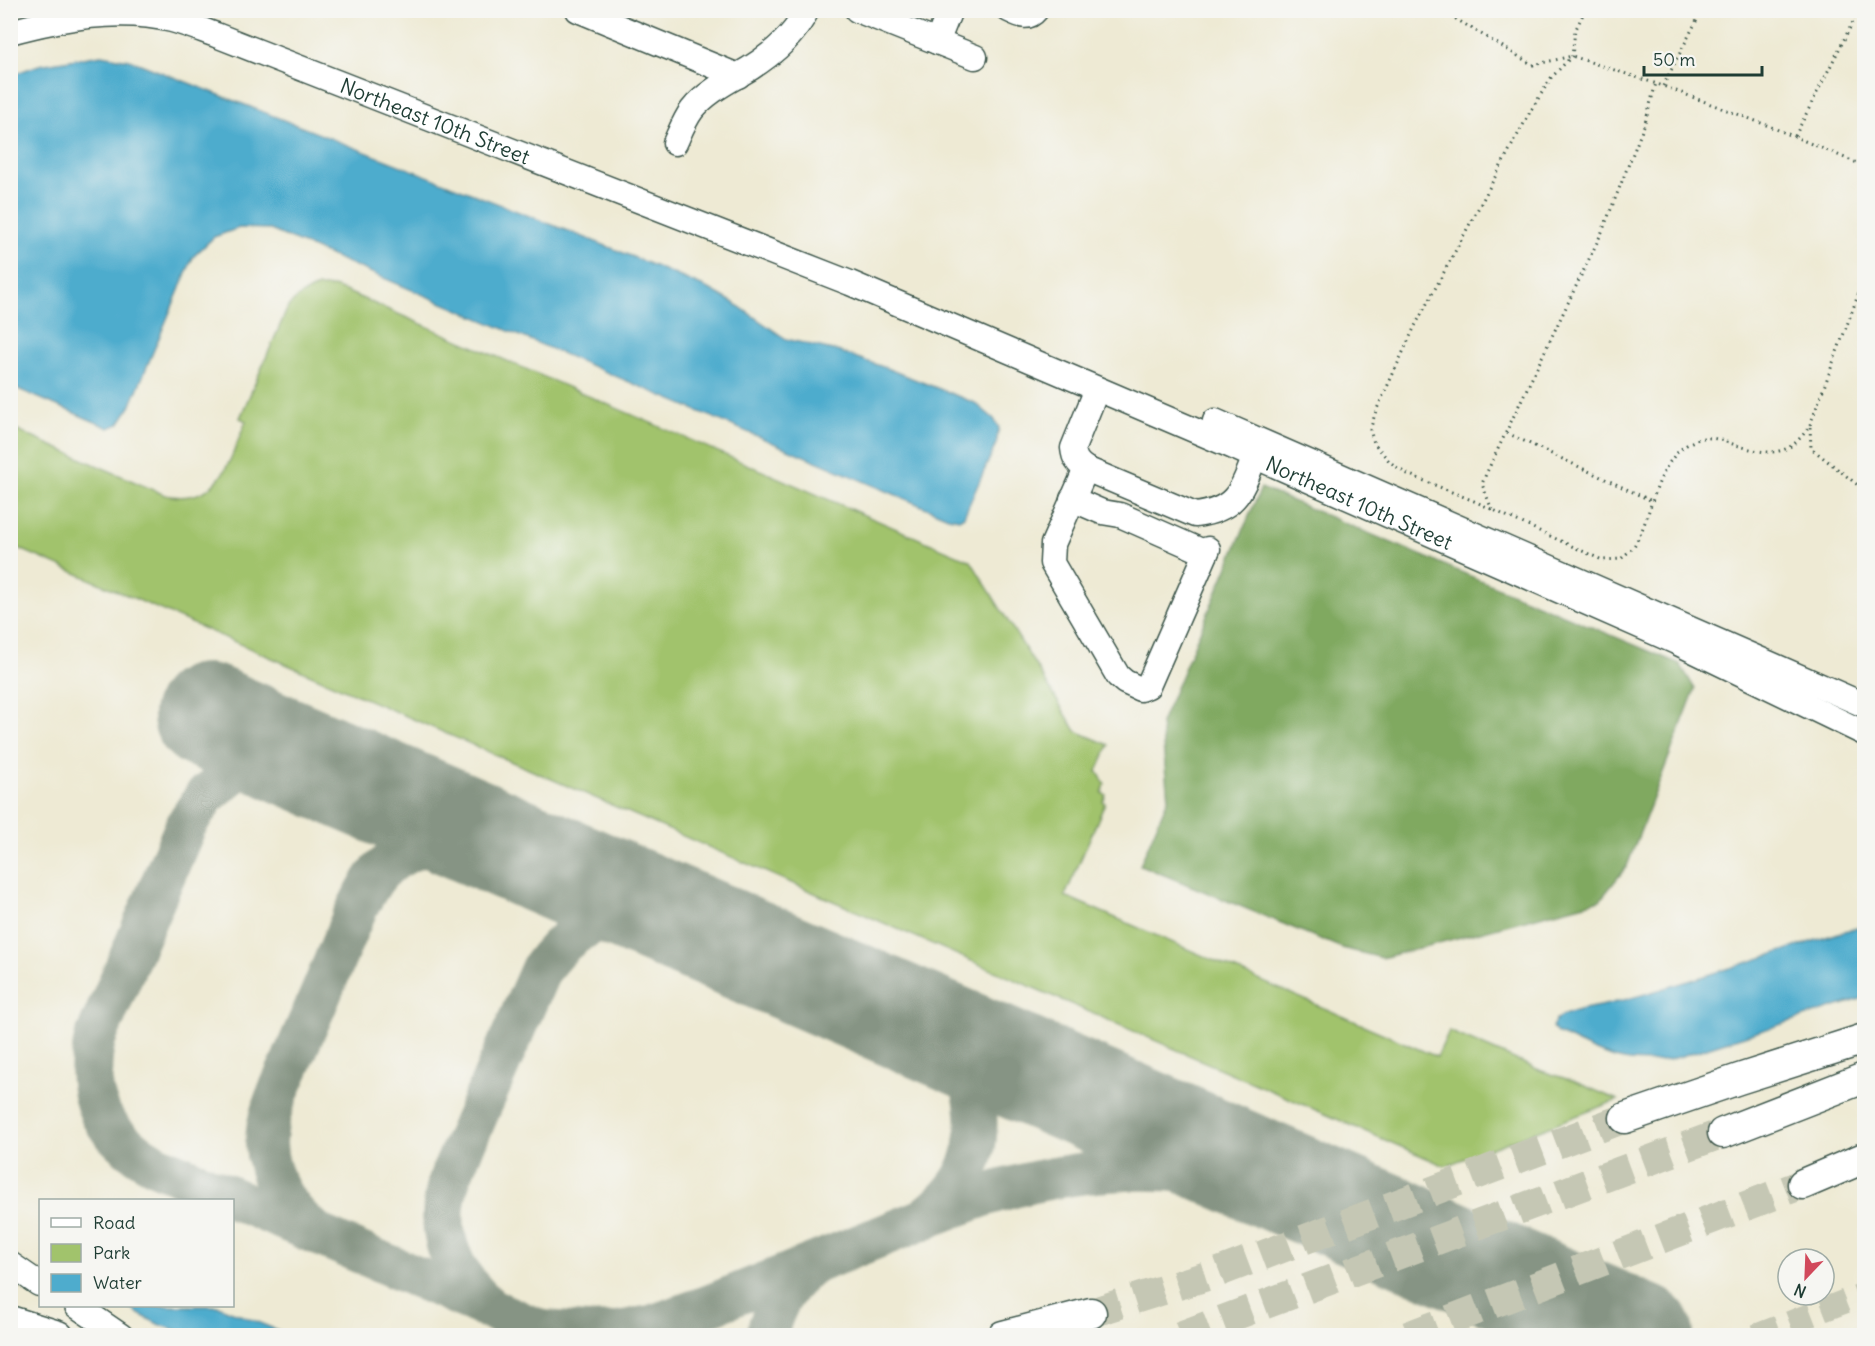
<svg xmlns="http://www.w3.org/2000/svg" width="1875" height="1346" font-family="Delius,sans-serif">
  <rect width="100%" height="100%" fill="#f6f6f2"/>
  <filter id="ink" filterUnits="userSpaceOnUse"><feTurbulence type="fractalNoise" baseFrequency=".0167" numOctaves="2"/><feDisplacementMap in="SourceGraphic" scale="12" xChannelSelector="R" yChannelSelector="G"/><feConvolveMatrix kernelMatrix="1 2 1 2 8 2 1 2 1" color-interpolation-filters="sRGB"/></filter>
  <filter id="wash" filterUnits="userSpaceOnUse"><feTurbulence type="fractalNoise" baseFrequency=".008" numOctaves="4" result="noise"/><feDisplacementMap in="SourceGraphic" scale="24" xChannelSelector="R" yChannelSelector="G"/><feGaussianBlur stdDeviation="1.35" result="paint"/><feColorMatrix in="noise" values="0 0 0 0 0 0 0 0 0 0 0 0 0 0 0 0 0 1.4 0 .05"/><feComposite in="paint" operator="in"/></filter>
  <g filter="url(#wash)">
    <rect width="100%" height="100%" fill="#eeead4"/>
    <path fill="#a1c36c" stroke="#608050" stroke-width="1.5" d="M319 287H334L345 291 971 561 1076 731 1109 745 1097 771 1105 784 1102 793 1106 795 1103 802 1105 803 1065 896 1437 1057 1449 1031 1542 1071 1573 1081 1618 1100 1445 1166 11 545V428L165 495C220 506 229 462 246 421L240 418 288 307C297 297 305 291 319 287Z"/>
    <polygon fill="#80a960" stroke="#50734a" stroke-width="1.5" points="1261,488 1680,664 1695,689 1627,866 1600,900 1382,958 1342,948 1140,865 1168,799 1161,723"/>
    <g fill="#4eaccd" stroke="#367480" stroke-width="1.5">
      <polygon points="101,55 130,60 614,249 711,290 734,303 786,339 837,351 886,368 975,403 994,419 999,428 996,444 964,516 959,519 948,517 268,229 239,228 214,237 193,257 130,407 119,424 109,428 11,386 11,75 39,65"/>
      <path d="M1864 925V998L1669 1060C1619 1067 1600 1053 1557 1033L1552 1027C1557 1009 1597 1008 1613 1003 1698 980 1781 951 1864 925Z"/>
      <polygon points="128,1306 218,1306 289,1335 193,1335 160,1325 139,1314"/>
    </g>
    <g fill="none" stroke-linecap="round" stroke-linejoin="round">
      <g stroke="#869484" stroke-width="42">
        <path d="M268 743 205 796 186 825 95 1039C82 1099 103 1137 157 1165L553 1336"/>
        <path d="M933 1215C957 1206 981 1196 1006 1189 1081 1168 1161 1164 1238 1179 1276 1187 1314 1200 1352 1211"/>
        <path d="M312 1229C286 1209 267 1177 266 1144 266 1114 280 1088 292 1061 302 1036 314 1011 324 986 339 952 351 914 372 882 379 870 393 860 406 853 444 832 481 841 520 852"/>
        <path d="M487 1305C447 1269 433 1226 451 1175L541 969C585 907 632 909 698 928"/>
        <path d="M543 1331 586 1334 614 1333 651 1326 713 1304 924 1219C962 1190 980 1160 976 1112 975 1096 970 1078 961 1064 947 1044 923 1031 903 1017"/>
        <path d="M766 1336C775 1305 785 1284 812 1265"/>
      </g>
      <polyline stroke="#869484" stroke-width="106" points="206,716 1641,1336"/>
    </g>
  </g>
  <g filter="url(#ink)">
    <g fill="none" stroke-linecap="round" stroke-linejoin="round">
      <polyline stroke="#c5c7b4" stroke-width="24" stroke-dasharray="24 12" stroke-linecap="butt" points="1756,1336 1864,1294"/>
      <g stroke="#c5c7b4" stroke-width="30" stroke-dasharray="30 15" stroke-linecap="butt">
        <polyline points="1091,1313 1216,1273 1625,1118"/>
        <polyline points="1180,1336 1723,1133"/>
        <polyline points="1408,1336 1803,1184"/>
      </g>
      <defs>
        <g id="minor">
          <polyline points="578,10 738,76"/>
          <polyline points="857,10 975,57"/>
          <path d="M1009 10C1019 15 1028 20 1036 10"/>
          <path id="s1" d="M10 32C62 18 119 7 172 20 187 24 202 30 216 35L850 283 1229 445 1676 642 1864 733"/>
          <polyline points="937,42 950,10"/>
          <path d="M675 143C680 132 685 119 692 110 704 95 721 85 737 76 764 61 793 39 807 10"/>
          <path d="M1097 389 1073 448C1074 458 1077 463 1086 469L1195 515C1236 510 1241 492 1255 456L1268 452"/>
          <polyline points="1215,421 1864,705"/>
          <polyline points="1086,469 1053,544 1052,563 1118,676 1125,682 1140,689 1148,686 1208,549"/>
          <polyline points="1072,499 1102,512 1120,515 1206,553"/>
          <polyline points="10,1264 39,1284"/>
          <polyline points="77,1306 121,1336"/>
        </g>
        <g id="major">
          <polyline points="1625,1118 1739,1079 1864,1039"/>
          <polyline points="1723,1133 1864,1078"/>
          <polyline points="1803,1184 1864,1158"/>
          <polyline points="10,1321 58,1336"/>
          <polyline points="1003,1336 1091,1313"/>
        </g>
      </defs>
      <use href="#minor" stroke="#3e574c" stroke-width="27"/>
      <use href="#major" stroke="#3e574c" stroke-width="33"/>
      <g stroke="#3e574c" stroke-width="3" stroke-dasharray="1.5 4.5" stroke-linecap="butt">
        <polyline points="1447,10 1456,19 1533,65 1572,56 1663,86 1769,126 1864,166"/>
        <path d="M1585 10 1575 31 1572 56 1551 78 1530 112 1415 326 1376 411 1370 430 1374 443 1390 462 1405 473 1474 501 1602 560 1621 559C1625 555 1630 551 1634 546 1655 512 1655 454 1699 439 1708 436 1718 439 1726 442 1763 453 1786 463 1810 425L1864 279"/>
        <polyline points="1663,86 1702,10"/>
        <polyline points="1795,136 1859,10"/>
        <polyline points="1810,427 1811,448 1864,490"/>
        <polyline points="1507,433 1652,501"/>
        <polyline points="1492,510 1482,484 1486,474 1602,232 1645,123 1656,83"/>
      </g>
      <use href="#minor" stroke="#fff" stroke-width="24"/>
      <use href="#major" stroke="#fff" stroke-width="30"/>
    </g>
  </g>
  <g text-anchor="middle" dominant-baseline="central" stroke-width="4.5" stroke-linejoin="round" paint-order="stroke">
    <g font-size="21" fill="#1f3d34" stroke="#f6f6f2">
      <text stroke="none"><textPath href="#s1" startOffset="446">Northeast 10th Street</textPath></text>
      <text stroke="none"><textPath href="#s1" startOffset="1446">Northeast 10th Street</textPath></text>
    </g>
  </g>
  <rect width="1875" height="1346" fill="none" stroke="#f6f6f2" stroke-width="36"/>
  <rect x="39" y="1199" width="195" height="108" fill="#f6f6f2" stroke="#a0aca6" stroke-width="1.5"/>
  <rect x="51" y="1218" width="30" height="9" fill="#ffffff" stroke="#a0aca6" stroke-width="1.5"/>
  <text x="93" y="1229" font-size="18" fill="#1f3d34">Road</text>
  <rect x="51" y="1244" width="30" height="18" fill="#a1c36c" stroke="#a0aca6" stroke-width="1.5"/>
  <text x="93" y="1259" font-size="18" fill="#1f3d34">Park</text>
  <rect x="51" y="1274" width="30" height="18" fill="#4eaccd" stroke="#a0aca6" stroke-width="1.5"/>
  <text x="93" y="1289" font-size="18" fill="#1f3d34">Water</text>
  <g transform="translate(1806 1277) rotate(203)"><circle r="28" fill="#f6f6f2" stroke="#a0aca6" stroke-width="1.5"/>
  <path d="M0-4.5L10 22L0 15L-10 22Z" fill="#d1495b"/>
  <text y="-9" font-size="16" font-weight="bold" text-anchor="middle" fill="#1f3d34">N</text>
  </g>
  <path d="M1644 66v9h118v-9" fill="none" stroke="#1f3d34" stroke-width="3"/>
  <text x="1653" y="66" font-size="18" fill="#1f3d34" stroke="#f6f6f2" stroke-width="4.5" paint-order="stroke">50 m</text>
</svg>
